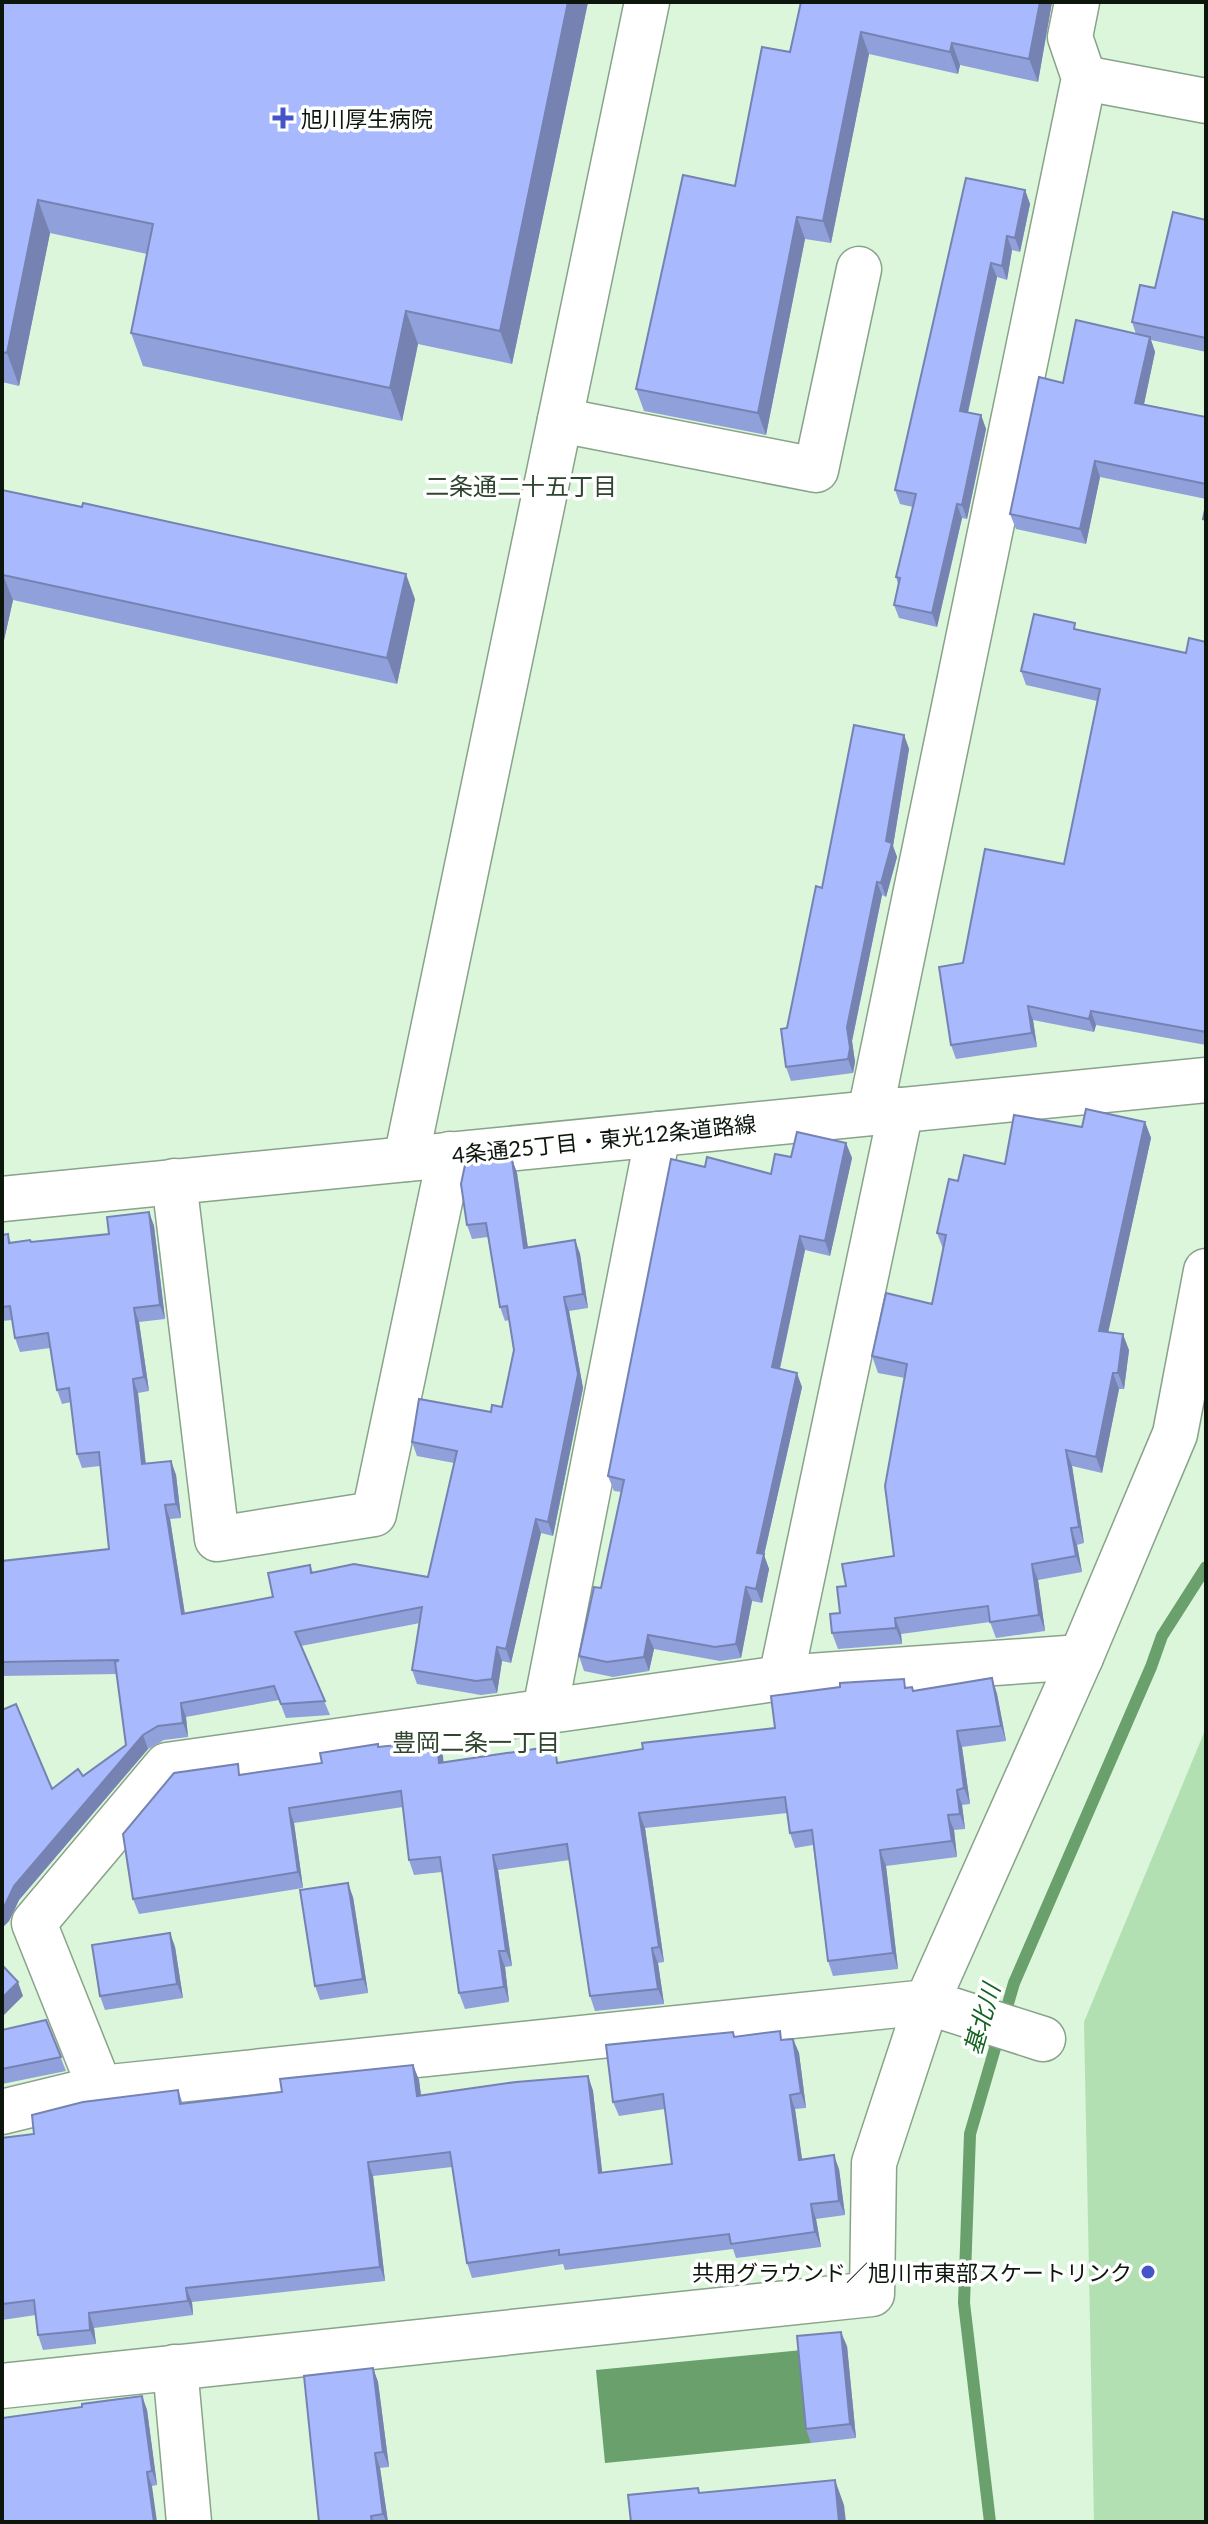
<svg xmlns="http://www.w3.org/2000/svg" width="1208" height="2524" font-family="Lato,'Noto Sans JP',sans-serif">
  <rect width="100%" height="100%" fill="#dbf6db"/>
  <polygon fill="#b2e0b3" points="1206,1728 1206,2522 1094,2522 1084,2022"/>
  <polygon fill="#69a06c" points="802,2350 811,2443 605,2463 596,2370"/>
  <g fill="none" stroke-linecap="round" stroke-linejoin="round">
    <polyline stroke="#69a06c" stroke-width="12" points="990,2522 964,2303 970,2134 1014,1983 1151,1667 1162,1636 1206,1567"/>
    <defs>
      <g id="minor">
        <polyline points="1084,78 1206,101"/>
        <polyline points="560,420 816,470 859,269"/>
        <polyline points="870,1113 1084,78 1070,37 1077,2"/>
        <polyline points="406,1159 647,2"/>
        <polyline points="174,1181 217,1539 374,1514 450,1154"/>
        <polyline points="2,1199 1206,1080"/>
        <polyline points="781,1678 901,1110"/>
        <polyline points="545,1710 658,1134"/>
        <polyline points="100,2088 34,1923 167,1765 781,1678 1081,1657"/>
        <polyline points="2,2112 100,2088 927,2002 1043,2039"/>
        <polyline points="175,2367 189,2522"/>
        <polyline points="2,2386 872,2294 874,2163 927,2002 1081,1657 1175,1434 1206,1271"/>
      </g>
    </defs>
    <use href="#minor" stroke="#89a28a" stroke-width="47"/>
    <use href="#minor" stroke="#fff" stroke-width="44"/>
  </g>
  <g fill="#90a0da">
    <polygon points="2,2 588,2 512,364 418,344 402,421 143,366 131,333 147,254 50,233 19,386 2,382"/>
    <polygon points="801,2 1052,2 1038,82 960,65 958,74 869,54 831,243 805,239 766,435 644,411 636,389 735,186 790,52"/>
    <polygon points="966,178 1025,190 1030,204 1020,252 1012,250 1007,280 997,277 968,413 981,415 986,429 967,519 962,518 937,627 899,618 894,605 898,584 896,577 913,507 900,504 895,490"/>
    <polygon points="1206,220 1206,352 1151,340 1155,352 1144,404 1206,417 1206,499 1100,477 1086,544 1016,529 1010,514 1063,383 1136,334 1132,322 1155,288"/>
    <polygon points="2,490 415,599 397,684 13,600 2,649"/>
    <polygon points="1078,630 1186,653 1206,642 1206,1045 1096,1025 1094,1032 1033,1020 1037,1047 956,1059 951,1045 963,963 1064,864 1097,701 1026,685 1021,671"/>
    <polygon points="904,735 909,749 893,846 897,857 886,897 882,895 852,1041 855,1062 853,1073 791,1081 786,1067 787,1028 822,888"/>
    <polygon points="1145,1122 1151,1138 1108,1332 1129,1350 1124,1389 1119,1389 1102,1473 1072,1466 1084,1543 1077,1545 1082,1572 1038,1580 1045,1631 996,1638 990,1622 901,1634 902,1644 838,1649 832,1633 840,1613 846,1586 894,1556 905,1378 878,1373 872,1356 932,1304 943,1249 937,1233 958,1181 1005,1164 1082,1127"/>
    <polygon points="846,1143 852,1158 830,1256 805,1250 780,1369 802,1387 764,1555 769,1569 762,1603 752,1601 741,1658 720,1661 654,1649 649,1671 613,1677 584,1671 579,1656 601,1588 621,1492 614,1491 608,1476 705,1167 771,1174 791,1157"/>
    <polygon points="512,1159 517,1173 528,1248 575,1240 580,1254 588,1308 569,1311 583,1388 553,1536 541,1533 511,1663 502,1661 497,1693 481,1695 417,1684 412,1670 420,1623 301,1646 330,1715 286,1718 279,1700 186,1717 188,1737 164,1740 148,1749 19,1900 9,1921 2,1928 2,1710 52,1789 83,1776 126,1745 117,1674 2,1676 2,1561 109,1549 100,1466 82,1468 77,1454 71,1402 62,1404 57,1390 50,1348 20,1352 15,1338 12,1320 2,1321 2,1235 8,1234 11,1243 31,1242 109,1234 149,1212 154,1226 165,1319 139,1322 149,1391 138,1393 146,1464 171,1461 176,1475 181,1518 170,1519 185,1614 273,1597 310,1565 313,1572 428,1577 454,1463 417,1456 412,1442 502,1407 514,1350 509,1320 505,1321 500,1307 488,1237 472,1239 467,1225"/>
    <polygon points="992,1678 997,1694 1006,1741 962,1747 970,1804 962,1805 965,1829 954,1830 957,1857 886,1866 898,1969 833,1976 828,1961 813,1845 795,1848 790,1833 787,1813 645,1828 664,1962 658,1963 664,2004 595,2011 590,1996 570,1860 498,1870 512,1966 505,1967 509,2002 465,2009 459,1993 442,1872 414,1875 409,1860 403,1807 294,1823 303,1888 139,1914 133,1899 241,1775 322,1763 379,1747 443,1756 443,1762 561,1763 775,1728 907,1688 912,1687 914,1691"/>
    <polygon points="353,1897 368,1993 320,2000 315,1986"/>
    <polygon points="170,1933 175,1947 183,1998 105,2010 100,1996"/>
    <polygon points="46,2020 66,2071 2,2084 2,2030"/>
    <polygon points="735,2037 783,2040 793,2039 799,2053 806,2108 795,2109 802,2159 839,2169 845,2215 816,2219 821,2247 736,2258 733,2249 565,2270 563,2264 472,2278 467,2263 452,2167 373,2176 385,2281 192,2302 193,2315 94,2328 96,2344 43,2350 38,2335 36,2315 2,2320 2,2138 34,2134 178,2090 183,2104 282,2092 413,2065 419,2080 421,2096 588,2076 593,2091 602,2173 672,2164 665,2109 619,2116 613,2102"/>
    <polygon points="847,2346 856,2438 811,2443 806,2429"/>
    <polygon points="373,2368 378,2382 389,2467 380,2468 388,2522 319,2522"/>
    <polygon points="142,2396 147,2410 157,2485 152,2486 82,2407"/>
  </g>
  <g fill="#7682b1">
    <polygon points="568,2 588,2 512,364 500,331"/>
    <polygon points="1040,2 1052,2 1038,82 1029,59"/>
    <polygon points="861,32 869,54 831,243 823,221"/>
    <polygon points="952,43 960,65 958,74 950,52"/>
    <polygon points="1025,190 1030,204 1020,252 1015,238"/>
    <polygon points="38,200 50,233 19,386 7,353"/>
    <polygon points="797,217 805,239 766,435 758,413"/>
    <polygon points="1007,236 1012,250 1007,280 1002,266"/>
    <polygon points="991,263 997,277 965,425 960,411"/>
    <polygon points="406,311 418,344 402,421 390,388"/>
    <polygon points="1150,337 1155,352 1141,418 1135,403"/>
    <polygon points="981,415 986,429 967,519 962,505"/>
    <polygon points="1095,461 1100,477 1086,544 1080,529"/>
    <polygon points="957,504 962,518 937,627 932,613"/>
    <polygon points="406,574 415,599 397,684 387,658"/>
    <polygon points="3,575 13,600 2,649 2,581"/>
    <polygon points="904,735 909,749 893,846 897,857 886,897 881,883 886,841"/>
    <polygon points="877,882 882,895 852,1041 855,1062 853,1073 848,1059 847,1027"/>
    <polygon points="1028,1006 1033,1020 1037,1047 1032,1033"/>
    <polygon points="1091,1011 1096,1025 1094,1032 1089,1019"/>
    <polygon points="1145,1122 1151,1138 1105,1347 1099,1331"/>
    <polygon points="846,1143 852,1158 830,1256 825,1241"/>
    <polygon points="512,1159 517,1173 530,1262 524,1248"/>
    <polygon points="149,1212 154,1226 165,1319 160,1305"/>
    <polygon points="800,1236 805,1250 777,1381 772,1367"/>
    <polygon points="575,1240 580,1254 588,1308 583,1294"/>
    <polygon points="564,1297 569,1311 583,1388 553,1536 548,1522"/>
    <polygon points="134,1308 139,1322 149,1391 144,1377"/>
    <polygon points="1123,1334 1129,1350 1124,1389 1118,1373"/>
    <polygon points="797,1373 802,1387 764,1555 769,1569 762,1603 756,1589 757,1553"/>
    <polygon points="1113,1373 1119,1389 1102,1473 1096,1457"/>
    <polygon points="133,1379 138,1393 147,1478 142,1464"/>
    <polygon points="1066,1450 1072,1466 1084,1543 1079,1527"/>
    <polygon points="171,1461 176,1475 181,1518 176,1504"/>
    <polygon points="165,1505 170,1519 187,1628 182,1614"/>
    <polygon points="536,1519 541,1533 511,1663 506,1649"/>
    <polygon points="1071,1528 1077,1545 1082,1572 1076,1556"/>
    <polygon points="1032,1564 1038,1580 1045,1631 1039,1615"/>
    <polygon points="746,1587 752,1601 741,1658 736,1644"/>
    <polygon points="895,1618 901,1634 902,1644 896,1628"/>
    <polygon points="648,1635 654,1649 649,1671 644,1657"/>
    <polygon points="497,1647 502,1661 497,1693 492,1679"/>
    <polygon points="992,1678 997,1694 1006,1741 1001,1726"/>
    <polygon points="181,1703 186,1717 188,1737 183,1723"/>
    <polygon points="957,1731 962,1747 970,1804 964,1788"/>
    <polygon points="143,1735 148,1749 19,1900 9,1921 2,1928 2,1909 14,1886"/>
    <polygon points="437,1741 443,1756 445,1778 439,1763"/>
    <polygon points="957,1790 962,1805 965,1829 960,1814"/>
    <polygon points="289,1808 294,1823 303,1888 298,1872"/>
    <polygon points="639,1813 645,1828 664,1962 659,1947"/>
    <polygon points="948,1815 954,1830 957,1857 952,1841"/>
    <polygon points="880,1850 886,1866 898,1969 893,1953"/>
    <polygon points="493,1855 498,1870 512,1966 506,1951"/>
    <polygon points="348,1883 353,1897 368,1993 363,1979"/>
    <polygon points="170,1933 175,1947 183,1998 177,1984"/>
    <polygon points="652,1948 658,1963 664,2004 658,1989"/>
    <polygon points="499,1951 505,1967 509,2002 504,1987"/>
    <polygon points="18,1982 23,1996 2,2017 2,1998"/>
    <polygon points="793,2039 799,2053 806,2108 801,2093"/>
    <polygon points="413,2065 419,2080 423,2111 417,2096"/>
    <polygon points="588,2076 593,2091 604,2188 599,2173"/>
    <polygon points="790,2095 795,2109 804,2174 799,2160"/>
    <polygon points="834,2155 839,2169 845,2215 839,2201"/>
    <polygon points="368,2162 373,2176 385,2281 380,2267"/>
    <polygon points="811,2204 816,2219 821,2247 815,2232"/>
    <polygon points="186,2288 192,2302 193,2315 188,2301"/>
    <polygon points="89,2313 94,2328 96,2344 90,2330"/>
    <polygon points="841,2332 847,2346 856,2438 850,2424"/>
    <polygon points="373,2368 378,2382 389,2467 383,2452"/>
    <polygon points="142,2396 147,2410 157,2485 152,2471"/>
    <polygon points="375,2453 380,2468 388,2522 386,2522 383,2514"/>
    <polygon points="147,2472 152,2486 157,2522 154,2522"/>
    <polygon points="835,2480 844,2505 846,2522 839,2522"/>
  </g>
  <g fill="#a8bafd" stroke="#7682b1" stroke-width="2">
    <polygon points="2,2 568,2 500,331 406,311 390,388 131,333 153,224 38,200 7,353 2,352"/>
    <polygon points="801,2 1040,2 1029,59 952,43 950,52 861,32 823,221 797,217 758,413 636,389 683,175 735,186 762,47 790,52"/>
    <polygon points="966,178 1025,190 1015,238 1007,236 1002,266 991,263 960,411 981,415 962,505 957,504 932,613 894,605 900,578 896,577 916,494 895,490"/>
    <polygon points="1173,212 1206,220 1206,338 1132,322 1140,285 1155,288"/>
    <polygon points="1076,320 1150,337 1135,403 1206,417 1206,484 1095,461 1080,529 1010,514 1039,377 1063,383"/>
    <polygon points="2,490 82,507 83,503 406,574 387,658 3,575 2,581"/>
    <polygon points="1206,505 1206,520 1203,519"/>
    <polygon points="1034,614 1075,623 1074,629 1186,653 1189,638 1206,642 1206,910 1205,916 1206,916 1206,1032 1091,1011 1089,1019 1028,1006 1032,1033 951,1045 939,967 963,963 985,849 1064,864 1100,689 1021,671"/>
    <polygon points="854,725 904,735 886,841 892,843 881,883 877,882 847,1027 850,1048 848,1059 786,1067 781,1029 787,1028 816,886 822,888"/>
    <polygon points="1086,1109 1145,1122 1099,1331 1123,1334 1118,1373 1113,1373 1096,1457 1066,1450 1079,1527 1071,1528 1076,1556 1032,1564 1039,1615 990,1622 988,1606 895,1618 896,1628 832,1633 830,1614 840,1613 837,1587 846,1586 842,1564 894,1556 885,1486 907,1364 872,1356 886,1293 932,1304 946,1235 937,1233 949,1179 958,1181 964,1155 1005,1164 1014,1115 1082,1127"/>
    <polygon points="797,1132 846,1143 825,1241 800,1236 772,1367 797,1373 757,1553 764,1554 756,1589 746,1587 736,1644 715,1647 648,1635 644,1657 607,1662 579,1656 594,1587 601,1588 624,1480 608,1476 671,1159 705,1167 707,1157 771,1174 775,1154 791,1157"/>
    <polygon points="512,1159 524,1248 575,1240 583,1294 564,1297 578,1374 548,1522 536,1519 506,1649 497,1647 492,1679 476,1681 412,1670 422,1607 295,1632 325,1701 281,1704 274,1686 181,1703 183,1723 158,1726 143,1735 14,1886 4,1907 2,1909 2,1710 16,1704 52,1789 78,1769 83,1776 126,1745 115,1662 119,1660 2,1662 2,1561 109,1549 99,1452 77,1454 69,1388 57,1390 48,1333 15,1338 10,1306 2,1307 2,1235 8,1234 9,1243 30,1240 31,1242 109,1234 107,1217 149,1212 160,1305 134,1308 144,1377 133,1379 142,1464 171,1461 176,1504 165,1505 182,1614 273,1597 268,1573 310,1565 311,1573 354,1564 428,1577 457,1451 412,1442 419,1399 491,1412 492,1405 502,1407 514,1350 507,1306 500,1307 486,1223 467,1225 461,1184 465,1165"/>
    <polygon points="992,1678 1001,1726 957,1731 964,1788 957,1790 960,1814 948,1815 952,1841 880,1850 893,1953 828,1961 812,1830 790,1833 785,1797 639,1813 659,1947 652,1948 658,1989 590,1996 567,1844 493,1855 506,1951 499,1951 504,1987 459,1993 440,1857 409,1860 401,1791 289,1808 298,1872 133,1899 123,1834 174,1773 238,1764 239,1775 322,1763 320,1753 378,1744 378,1747 437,1741 439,1763 555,1746 557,1763 643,1749 642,1743 775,1728 771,1696 840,1687 840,1683 904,1679 905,1688 912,1687 913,1691"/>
    <polygon points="348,1883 363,1979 315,1986 300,1890"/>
    <polygon points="170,1933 177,1984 100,1996 92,1945"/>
    <polygon points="2,1965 18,1982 2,1998"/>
    <polygon points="46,2020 61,2057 2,2069 2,2030"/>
    <polygon points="780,2031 781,2040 793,2039 801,2093 790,2095 799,2160 834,2155 839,2201 811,2204 815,2232 731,2244 729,2234 559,2255 559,2250 467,2263 450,2152 368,2162 380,2267 186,2288 188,2301 89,2313 90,2330 38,2335 34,2300 2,2304 2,2138 34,2134 32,2115 83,2102 178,2090 180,2104 282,2092 280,2079 413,2065 417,2096 516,2082 588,2076 599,2173 672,2164 663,2094 613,2102 606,2045 733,2032 734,2037"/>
    <polygon points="841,2332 850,2424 806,2429 797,2336"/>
    <polygon points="373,2368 383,2452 375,2453 383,2514 371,2516 372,2522 319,2522 304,2376"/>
    <polygon points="142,2396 152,2471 147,2472 154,2522 2,2522 2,2418 82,2407 82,2404"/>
    <polygon points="835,2480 839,2522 631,2522 628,2495 698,2488 699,2493"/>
  </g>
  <g fill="#4554c9" stroke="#fff" stroke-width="3">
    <path d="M279 106h8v8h8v8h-8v8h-8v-8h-8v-8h8z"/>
    <circle cx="1148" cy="2272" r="8"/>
  </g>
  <g text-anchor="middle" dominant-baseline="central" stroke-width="7" stroke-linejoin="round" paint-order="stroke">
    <g font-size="22" fill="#0d160d" stroke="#fff" text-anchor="start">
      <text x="301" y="118">旭川厚生病院</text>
      <text x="1132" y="2272" text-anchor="end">共用グラウンド／旭川市東部スケートリンク</text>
    </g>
    <g font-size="22" fill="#0d160d" stroke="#fff">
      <text transform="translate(604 1139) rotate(-6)">4条通25丁目・東光12条道路線</text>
    </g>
    <g font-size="24" fill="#304530" stroke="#fff">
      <text x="521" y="485">二条通二十五丁目</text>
      <text x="476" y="1741">豊岡二条一丁目</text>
    </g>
    <g font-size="24" font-style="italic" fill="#126420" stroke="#fff">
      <text transform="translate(981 2019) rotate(-74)">基北川</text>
    </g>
  </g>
  <rect width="1208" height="2524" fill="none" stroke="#0d160d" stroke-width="8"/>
</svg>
